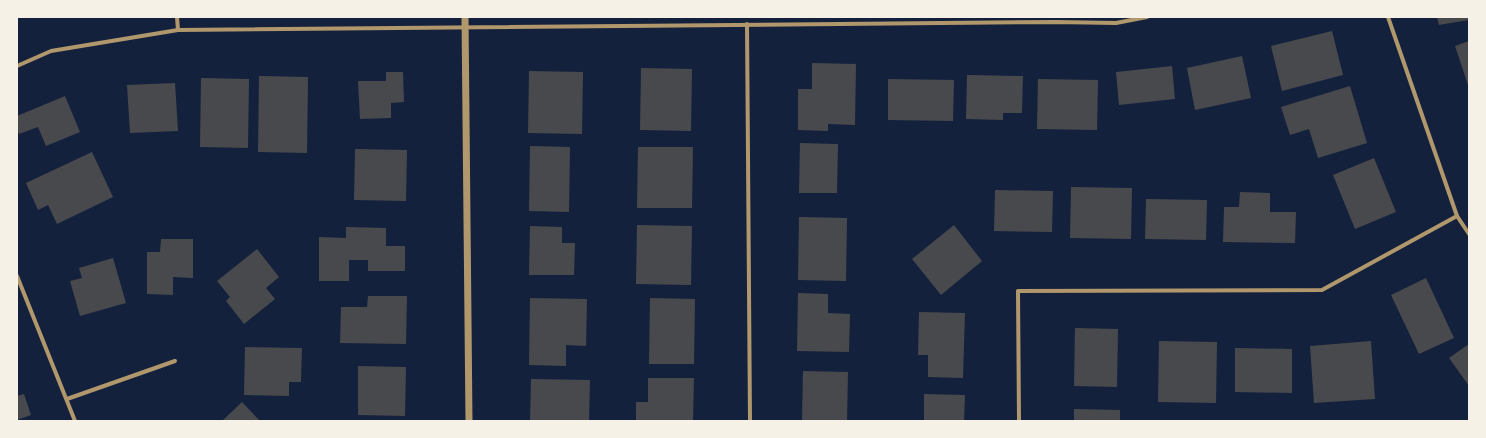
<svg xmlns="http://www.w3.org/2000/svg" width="1486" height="438" font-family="Inter,sans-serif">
  <rect width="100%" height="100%" fill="#14213d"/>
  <g fill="#48494c">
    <polygon points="1437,17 1469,17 1469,20 1439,25"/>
    <polygon points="1332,31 1343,75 1282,91 1271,46"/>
    <polygon points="1469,41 1469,88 1455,46"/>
    <polygon points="1242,56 1251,98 1195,110 1187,68"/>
    <polygon points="812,63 856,64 855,125 828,124 828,131 798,130 798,89 812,89"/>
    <polygon points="1172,66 1175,99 1119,105 1116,72"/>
    <polygon points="641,68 692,69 691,131 640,130"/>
    <polygon points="529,71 583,72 582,134 528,133"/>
    <polygon points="386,72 403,72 404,102 391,103 391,118 360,119 358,81 386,81"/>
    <polygon points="967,75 1023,76 1022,113 1003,113 1003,120 966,119"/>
    <polygon points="259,76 308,77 307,153 258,152"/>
    <polygon points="201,78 249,79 248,148 200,147"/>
    <polygon points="888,79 954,80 953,121 888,120"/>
    <polygon points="1038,79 1098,80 1097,130 1037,129"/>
    <polygon points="175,83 178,131 130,133 127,85"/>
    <polygon points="1350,86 1367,143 1318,158 1309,129 1290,135 1281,107"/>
    <polygon points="65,96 80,132 46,146 38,127 19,134 17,129 17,116"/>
    <polygon points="800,143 838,144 837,193 799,193"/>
    <polygon points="530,146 570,147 569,212 529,211"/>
    <polygon points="638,147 693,147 692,208 637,208"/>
    <polygon points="355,149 407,150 406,201 354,200"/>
    <polygon points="92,152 113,197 57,224 48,205 38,210 26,183"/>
    <polygon points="1374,158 1396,212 1355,229 1333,175"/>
    <polygon points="1071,187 1132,188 1131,239 1070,238"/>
    <polygon points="995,190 1053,191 1052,232 994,231"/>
    <polygon points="1240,192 1270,193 1270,212 1296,212 1295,243 1223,242 1224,207 1239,207"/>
    <polygon points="1146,199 1207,200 1206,240 1145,239"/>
    <polygon points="799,217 847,218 846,281 798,280"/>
    <polygon points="637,225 692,226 691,285 636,284"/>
    <polygon points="954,225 982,261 941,295 912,259"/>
    <polygon points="530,226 562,227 562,243 575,243 574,275 529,275"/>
    <polygon points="346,227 386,228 386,246 405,246 405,271 368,271 368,260 349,260 349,281 319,281 319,237 346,238"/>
    <polygon points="161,239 193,239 193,278 173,277 173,295 147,294 147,252 160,252"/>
    <polygon points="257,249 279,277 266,288 275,299 244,324 226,301 230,297 217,281"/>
    <polygon points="113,258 126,303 80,316 70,281 82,278 79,268"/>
    <polygon points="1426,278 1454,338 1419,354 1391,295"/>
    <polygon points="798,293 828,294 828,313 850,314 849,352 797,351"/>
    <polygon points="368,296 407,296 406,344 340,343 341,307 367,307"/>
    <polygon points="530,298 587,299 586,346 566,345 566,366 529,365"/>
    <polygon points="650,298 695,299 694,364 649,364"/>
    <polygon points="919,312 965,313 963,378 928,377 928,355 918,355"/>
    <polygon points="1075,328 1118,329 1117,387 1074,386"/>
    <polygon points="1159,341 1217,342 1216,403 1158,402"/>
    <polygon points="1371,341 1375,399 1314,403 1310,346"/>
    <polygon points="1469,344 1469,386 1449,358"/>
    <polygon points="245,347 302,348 301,382 289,382 289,396 244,395"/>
    <polygon points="1235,348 1292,349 1292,393 1235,392"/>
    <polygon points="358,366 406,367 405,416 358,415"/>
    <polygon points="803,371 848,372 847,421 802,421"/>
    <polygon points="648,378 694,378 693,421 636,421 636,402 648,402"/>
    <polygon points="531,379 590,380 589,421 530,421"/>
    <polygon points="24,394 31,415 17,420 17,396"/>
    <polygon points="924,394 965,395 964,421 924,421"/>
    <polygon points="242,402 260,421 222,421"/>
    <polygon points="1074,409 1120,410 1120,421 1074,421"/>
  </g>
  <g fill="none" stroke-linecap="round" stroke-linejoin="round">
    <g stroke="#b1986c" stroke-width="4">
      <polyline points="177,17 178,30"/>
      <polyline points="1388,17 1457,216 1469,234"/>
      <polyline points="747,24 750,421"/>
      <polyline points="17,66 51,51 178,30 1056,22 1116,23 1147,17"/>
      <polyline points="17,276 75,421"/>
      <polyline points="67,399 175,361"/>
      <polyline points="1019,421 1018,291 1322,290 1457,216"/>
    </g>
    <polyline stroke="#b1986c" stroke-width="7" points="465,17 469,421"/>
  </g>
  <rect width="1486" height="438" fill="none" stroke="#f6f1e7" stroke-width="36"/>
</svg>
